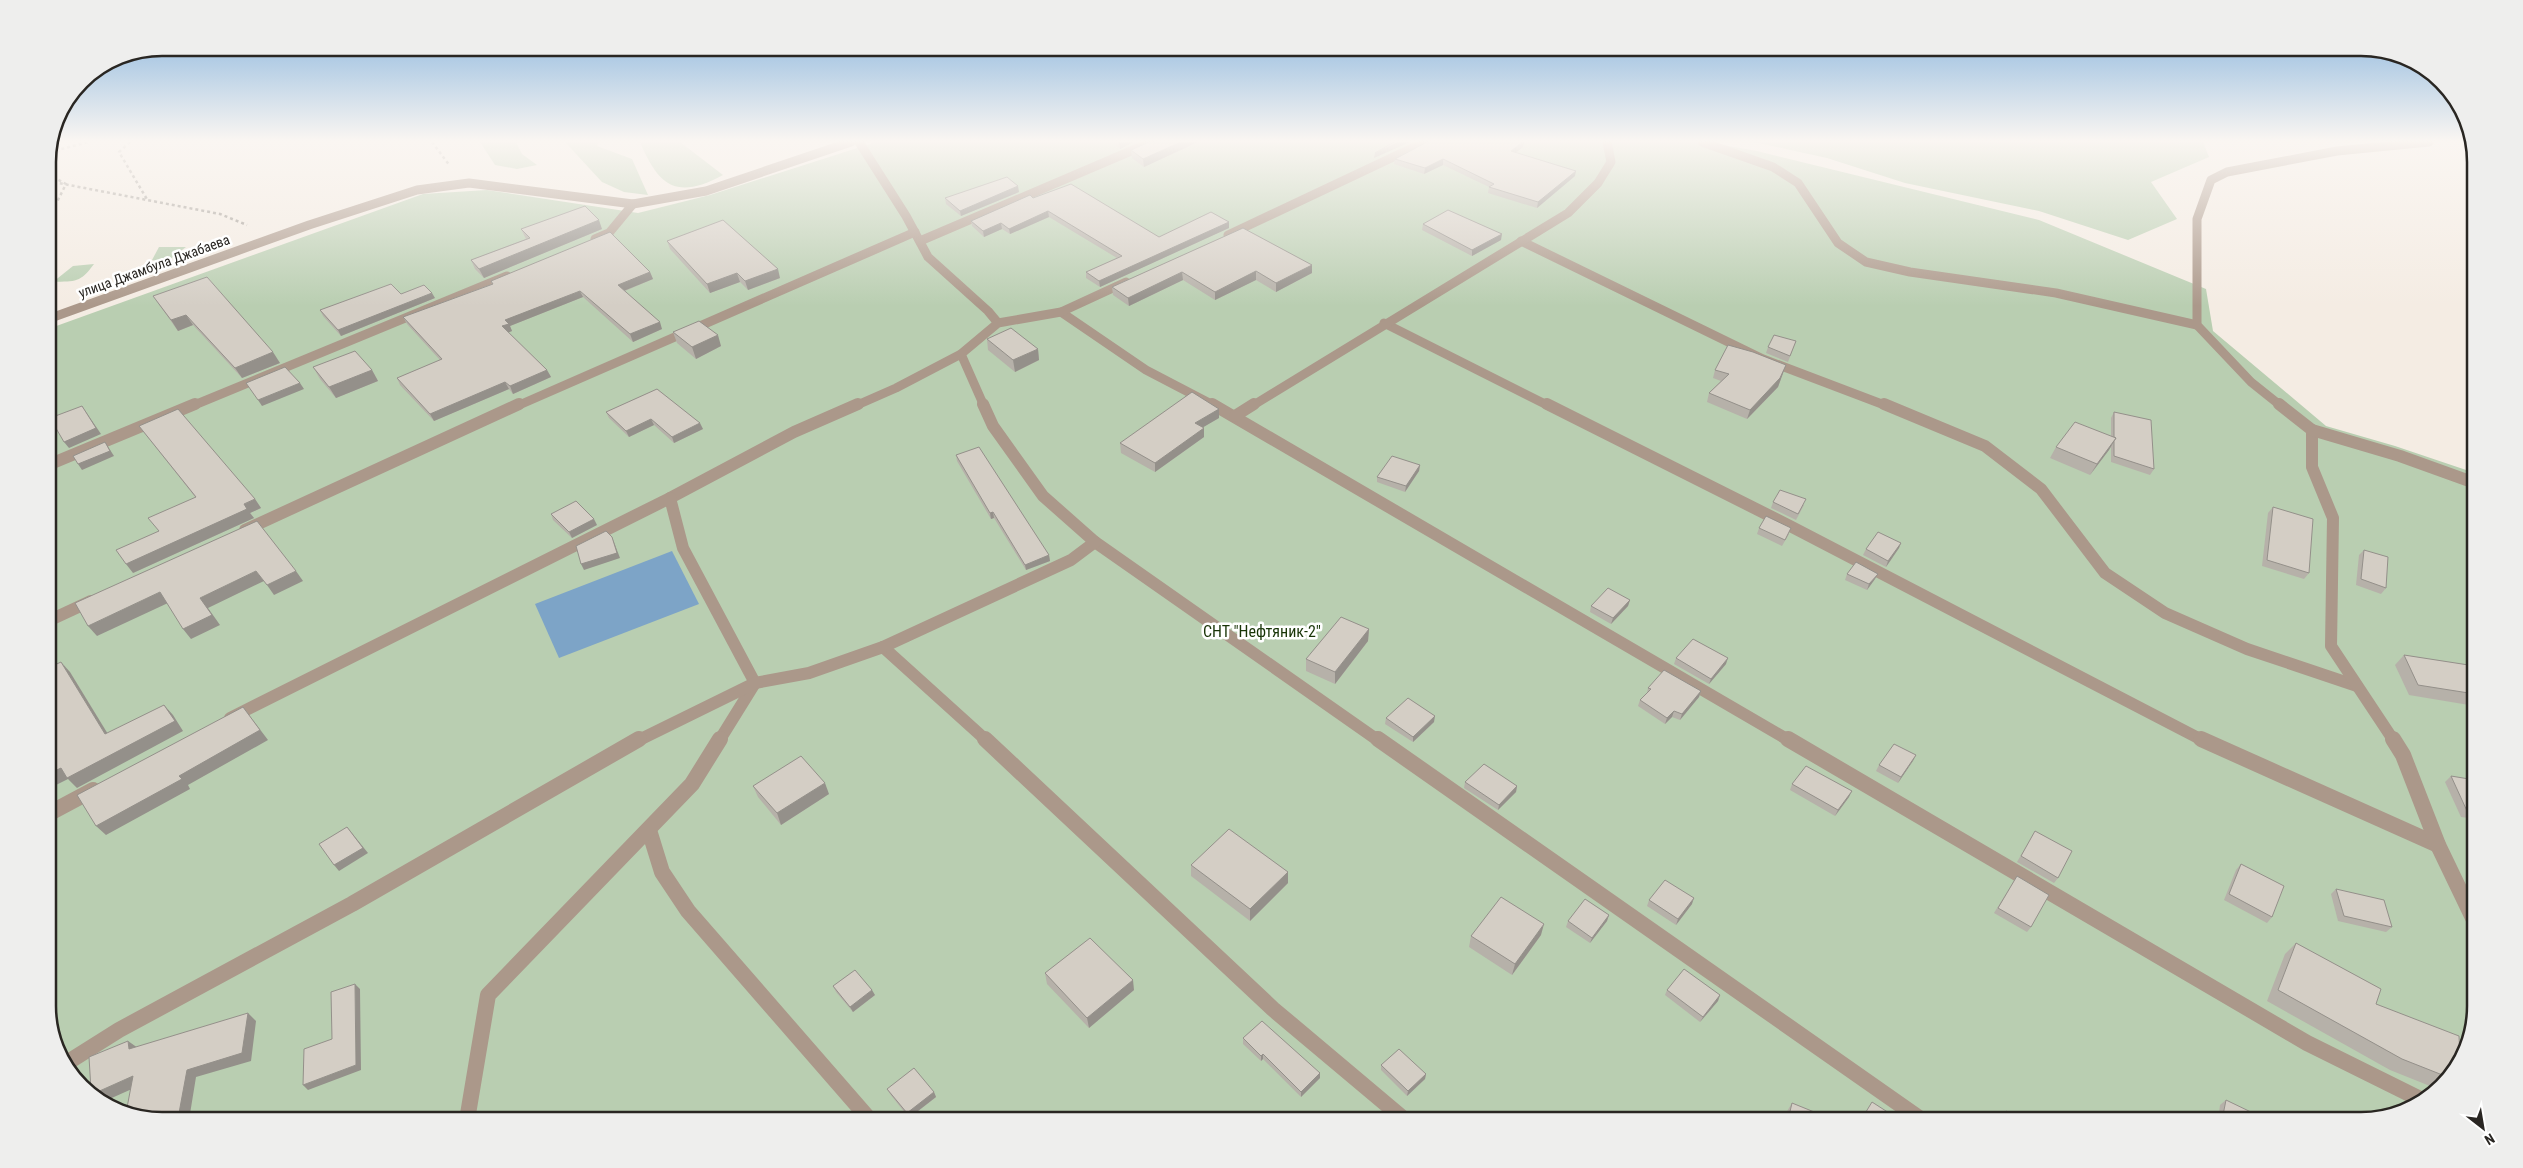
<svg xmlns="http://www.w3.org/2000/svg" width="2523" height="1168" font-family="'Roboto Condensed',sans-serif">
  <rect width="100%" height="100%" fill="#f4ece3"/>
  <g fill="#b9ceb1">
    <polygon points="516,142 522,154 537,165 517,169 495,165 480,142"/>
    <polygon points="598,142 597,146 632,159 648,195 624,192 602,182 565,142"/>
    <path d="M680 142 723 175C677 200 659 187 640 142Z"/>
    <polygon points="876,142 1706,142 1757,151 2039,220 2206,289 2213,331 2326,426 2395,446 2475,473 2475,1006 2467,1050 2425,1101 2361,1120 162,1120 118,1112 67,1070 48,1014 48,329 423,194 487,190 638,213 710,195"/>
    <polygon points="1754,142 2203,142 2209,157 2151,182 2177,219 2128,240 2039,211 1905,183 1827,158"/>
    <polygon points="159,247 186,247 165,263 152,260"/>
    <path d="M94 264C80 283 76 281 53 282L73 266Z"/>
  </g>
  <polygon fill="#7da4c7" points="672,551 699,604 559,658 535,604"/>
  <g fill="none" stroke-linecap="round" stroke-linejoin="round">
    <g stroke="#a19b94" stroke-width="2.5" stroke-dasharray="3 3" stroke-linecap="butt">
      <polyline points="130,142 119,152 148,201"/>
      <polyline points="432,142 450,166"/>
      <polyline points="48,153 60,150"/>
      <polyline points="48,161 61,149 89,142"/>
      <polyline points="48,174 66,184 57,202 48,208"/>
      <polyline points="48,181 220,214 247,225"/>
    </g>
    <g stroke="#ab988a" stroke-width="9">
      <polyline points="859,142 906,216 928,257 988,311 998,323"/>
      <polyline points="1702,142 1773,167 1798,183 1838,243 1866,262 1910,272 2056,293 2197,325"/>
      <polyline points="1228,235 1425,142"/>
      <polyline points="595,239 609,233 633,204"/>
      <polyline points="920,241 1152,142"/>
      <polyline points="1521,241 1763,359 1887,406"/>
      <polyline points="1061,312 1146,370 1215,406"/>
      <polyline points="1384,323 1549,406"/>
      <polyline points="961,354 984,406"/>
      <polyline points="192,406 507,276"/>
      <polyline points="517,406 915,232"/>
      <polyline points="855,406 896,388 961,354 998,323 1061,312 1126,282"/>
      <polyline points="1252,406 1568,213 1598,183 1611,162 1607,142"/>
      <polyline points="2281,406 2251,382 2197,325 2197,219 2211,180 2227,172 2337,151 2429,142"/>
    </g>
    <g stroke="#ab988a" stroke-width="12">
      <polyline points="1212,404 1790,741"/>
      <polyline points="1547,404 1792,527 2204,741"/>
      <polyline points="1884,404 1985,446 2041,489 2105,573 2165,613 2247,649 2357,686"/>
      <polyline points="2279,404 2312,430 2312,467 2333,518 2331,646 2394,741"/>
      <polyline points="1235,416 1254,404"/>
      <polyline points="2312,430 2400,456 2475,483"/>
      <polyline points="48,465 195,404"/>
      <polyline points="670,498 794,432 858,404"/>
      <polyline points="245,530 519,404"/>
      <polyline points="1095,542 1379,741"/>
      <polyline points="48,621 91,601"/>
      <polyline points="883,647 987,741"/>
      <polyline points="230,718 670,498 683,548 755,683 719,741"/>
      <polyline points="637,741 755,683 809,673 883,647 1071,560 1095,542 1043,496 993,426 983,404"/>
    </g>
    <g stroke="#ab988a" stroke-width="16">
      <polyline points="985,739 1273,1009 1405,1120"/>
      <polyline points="1378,739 1922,1120"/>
      <polyline points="1788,739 2307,1043 2424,1101"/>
      <polyline points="2201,739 2438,845"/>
      <polyline points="2393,739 2403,755 2438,845 2475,922"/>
      <polyline points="48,814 93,790"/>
      <polyline points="649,830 662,872 688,911 870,1120"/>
      <polyline points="65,1064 119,1030 352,904 639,739"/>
      <polyline points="467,1120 488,995 692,784 720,739"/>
    </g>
    <polyline stroke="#ab988a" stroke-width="9" points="48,319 309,225 417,190 469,183 633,204 706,191 851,142"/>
  </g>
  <g fill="#b6b1a9">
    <polygon points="1112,142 1134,142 1120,149"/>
    <polygon points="1149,142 1198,142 1144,167 1132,158 1131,150"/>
    <polygon points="1524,142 1523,147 1516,153 1575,176 1537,208 1488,193 1489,187 1443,165 1424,174 1394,164 1395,159"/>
    <polygon points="1019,192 961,216 946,204 945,198"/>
    <polygon points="1033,198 1159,237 1229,222 1229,228 1100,287 1086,278 1086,272 1117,258 1049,217 1010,234 1002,229 984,237 972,226 971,221"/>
    <polygon points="1423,224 1501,240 1472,256 1422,230"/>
    <polygon points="1243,228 1312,273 1276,292 1256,280 1215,300 1183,280 1129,306 1113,295 1112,287"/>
    <polygon points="521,229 602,229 484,278 475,269 471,260 526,239"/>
    <polygon points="667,241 780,278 748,290 740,282 710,293 670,249"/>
    <polygon points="650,272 653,279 625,291 662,329 633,342 583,297 510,326 512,331 508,332 547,370 551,377 513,394 509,389 434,421 400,385 397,378 440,360 407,324 403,317 492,284 491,281"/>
    <polygon points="401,294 435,298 341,336 323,316 320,310"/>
    <polygon points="153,296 280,363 242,378 193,325 178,331"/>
    <polygon points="673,332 721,346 696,359 677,343"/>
    <polygon points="987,339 1038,349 1039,360 1015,372 988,350"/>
    <polygon points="1796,341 1788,362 1766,353 1768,347"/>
    <polygon points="1786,365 1778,387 1747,419 1707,402 1709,393 1721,381 1713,378 1715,370"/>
    <polygon points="313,367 372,370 378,381 336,398 320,379"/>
    <polygon points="657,389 703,429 674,443 654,425 629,437 609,418 606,412"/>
    <polygon points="2114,412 2154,469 2150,475 2111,462 2111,447 2090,475 2050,458 2056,447 2111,436 2111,418"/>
    <polygon points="1219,418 1203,427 1204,437 1155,472 1121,453 1120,443"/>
    <polygon points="139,426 255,499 261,508 250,513 254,518 133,573 159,531 195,497"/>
    <polygon points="956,455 1049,555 1050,561 1026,570 994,518 991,519 957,461"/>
    <polygon points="1420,465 1419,471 1405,492 1377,482 1377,477"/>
    <polygon points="1773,502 1804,505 1796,520 1771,508"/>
    <polygon points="2273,507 2309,573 2304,579 2262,566 2268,513"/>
    <polygon points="551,514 597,525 572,538 553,520"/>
    <polygon points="1759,528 1789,534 1782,546 1757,534"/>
    <polygon points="1901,543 1899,548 1886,567 1863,555 1866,549"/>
    <polygon points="2364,550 2386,588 2381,594 2356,585 2359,555"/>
    <polygon points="1847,574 1875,579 1867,590 1845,580"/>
    <polygon points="1630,600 1628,606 1611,624 1590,612 1591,606"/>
    <polygon points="1369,629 1368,641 1335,684 1306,671 1306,659"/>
    <polygon points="2404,655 2475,666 2475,706 2409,695 2395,665"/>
    <polygon points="1676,658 1726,664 1709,684 1674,664"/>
    <polygon points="1648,688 1701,691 1699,697 1680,720 1672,717 1665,724 1638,706 1640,700 1647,693"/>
    <polygon points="1386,718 1434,722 1413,742 1385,724"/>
    <polygon points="1916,755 1898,783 1876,771 1879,765"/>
    <polygon points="2451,776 2475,780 2475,819 2461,817 2445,782"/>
    <polygon points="1465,782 1517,786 1516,792 1498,810 1464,788"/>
    <polygon points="1792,784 1849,797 1835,816 1790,790"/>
    <polygon points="753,786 829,794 781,825 758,797"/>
    <polygon points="2035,831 2058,878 2054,883 2017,862"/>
    <polygon points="2241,864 2272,917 2267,923 2224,900 2236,870"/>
    <polygon points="1191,865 1288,883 1250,921 1191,876"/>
    <polygon points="2017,876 2031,927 2027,932 1994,913"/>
    <polygon points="2336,889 2392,927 2386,932 2338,921 2331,894"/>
    <polygon points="1649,900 1692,904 1676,925 1647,906"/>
    <polygon points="1609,915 1607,921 1590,943 1566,927 1568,921"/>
    <polygon points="1541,935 1512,975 1469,947 1471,936"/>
    <polygon points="2296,943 2376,1004 2460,1058 2435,1088 2390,1070 2267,1001 2285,954"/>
    <polygon points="1045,973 1134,990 1089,1028 1047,984"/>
    <polygon points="833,986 875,995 853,1012 836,992"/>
    <polygon points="1667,990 1720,995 1718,1001 1700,1022 1665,995"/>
    <polygon points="1243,1038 1320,1073 1320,1078 1301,1097 1263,1059 1261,1061 1243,1044"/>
    <polygon points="1381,1065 1426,1074 1425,1079 1407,1096 1381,1070"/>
    <polygon points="887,1089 934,1092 936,1097 909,1118 890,1094"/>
    <polygon points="2226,1100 2251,1120 2218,1120 2220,1105"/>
    <polygon points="1792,1103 1834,1120 1784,1120 1786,1113"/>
    <polygon points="2006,1111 2021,1120 2000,1120 2002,1116"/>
  </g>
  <g fill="#94908a">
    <polygon points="1119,142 1134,142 1120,149"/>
    <polygon points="1181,142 1198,142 1144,167 1143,159"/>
    <polygon points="1399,142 1410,142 1374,158 1375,153"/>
    <polygon points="1524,142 1523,147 1510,157 1511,151"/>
    <polygon points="1443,159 1443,165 1424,174 1425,168"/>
    <polygon points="1576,171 1575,176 1537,208 1538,202"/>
    <polygon points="1018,186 1019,192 961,216 960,211"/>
    <polygon points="1048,211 1049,217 1010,234 1009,229"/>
    <polygon points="599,220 602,229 484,278 479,269"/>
    <polygon points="1229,222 1229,228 1100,287 1099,281"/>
    <polygon points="1001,223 1002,229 984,237 983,231"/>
    <polygon points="1502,234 1501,240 1472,256 1472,250"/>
    <polygon points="1312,265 1312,273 1276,292 1276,283"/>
    <polygon points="778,269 780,278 748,290 745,281"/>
    <polygon points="1256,271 1256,280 1215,300 1215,292"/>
    <polygon points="650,272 653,279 621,292 618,285"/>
    <polygon points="1182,272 1183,280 1129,306 1128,298"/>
    <polygon points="737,273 740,282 710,293 707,284"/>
    <polygon points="580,291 583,297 510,326 512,331 505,334 502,326 505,320"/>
    <polygon points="432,293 435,298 341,336 338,330"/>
    <polygon points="186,315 193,325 178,331 171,320"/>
    <polygon points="660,322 662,329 633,342 630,334"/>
    <polygon points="718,335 721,346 696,359 692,347"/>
    <polygon points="1038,349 1039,360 1015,372 1013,360"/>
    <polygon points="273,352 280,363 242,378 235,368"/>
    <polygon points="1786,365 1778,387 1747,419 1750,410"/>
    <polygon points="372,370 378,381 336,398 329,387"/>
    <polygon points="547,370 551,377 513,394 510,386"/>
    <polygon points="505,382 509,389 434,421 430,414"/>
    <polygon points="300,383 304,389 262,406 258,400"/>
    <polygon points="82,406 101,434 69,448 64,442"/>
    <polygon points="1219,409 1219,418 1195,432 1195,423"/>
    <polygon points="651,419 654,425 629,437 626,431"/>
    <polygon points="700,423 703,429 674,443 672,437"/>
    <polygon points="1204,428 1204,437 1155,472 1155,463"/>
    <polygon points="2116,438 2109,450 2090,475 2097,464"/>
    <polygon points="105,442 114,456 82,470 78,464"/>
    <polygon points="1420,465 1419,471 1405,492 1406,486"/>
    <polygon points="255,499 261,508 250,513 254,518 133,573 126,564"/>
    <polygon points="993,512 994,518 991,519 990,513"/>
    <polygon points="594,519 597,525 572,538 569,532"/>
    <polygon points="612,537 620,558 584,570 581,564"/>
    <polygon points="1901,543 1899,548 1886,567 1888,561"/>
    <polygon points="1049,555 1050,561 1026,570 1025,565"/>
    <polygon points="256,571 264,581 208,608 220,625 191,639 183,629 200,598"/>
    <polygon points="296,571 303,581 274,595 267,585"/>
    <polygon points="1878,574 1875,579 1867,590 1869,584"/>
    <polygon points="160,592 168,603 97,636 88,626"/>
    <polygon points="1630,600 1628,606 1611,624 1613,618"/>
    <polygon points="1369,629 1368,641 1335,684 1335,672"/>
    <polygon points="1728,658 1726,664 1709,684 1711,679"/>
    <polygon points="61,662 70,672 114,744 105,734"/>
    <polygon points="1701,691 1699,697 1680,720 1682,714"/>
    <polygon points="164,705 173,715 183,731 77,788 68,779 54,786 48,780 48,774"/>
    <polygon points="243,707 268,740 188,785 190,789 106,835 96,826 179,776"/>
    <polygon points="1674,711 1672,717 1665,724 1667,718"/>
    <polygon points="1435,716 1434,722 1413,742 1413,737"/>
    <polygon points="1916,755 1913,761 1898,783 1901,777"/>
    <polygon points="825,783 829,794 781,825 777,813"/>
    <polygon points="1517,786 1516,792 1498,810 1499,805"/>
    <polygon points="1852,791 1849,797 1835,816 1838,810"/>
    <polygon points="347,827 368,853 339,871 334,865"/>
    <polygon points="1288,872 1288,883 1250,921 1250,909"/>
    <polygon points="1694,898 1692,904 1676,925 1678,919"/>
    <polygon points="1609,915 1607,921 1590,943 1592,938"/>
    <polygon points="1544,924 1541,935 1512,975 1515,964"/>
    <polygon points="1133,980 1134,990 1089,1028 1087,1018"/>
    <polygon points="355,984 360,989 361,1070 308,1090 303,1085 356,1065"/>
    <polygon points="872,990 875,995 853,1012 850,1007"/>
    <polygon points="1720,995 1718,1001 1700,1022 1703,1017"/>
    <polygon points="248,1013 256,1021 251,1061 196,1077 189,1120 157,1120 187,1070"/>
    <polygon points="128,1041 138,1048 129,1049"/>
    <polygon points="1263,1054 1263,1059 1261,1061 1261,1056"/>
    <polygon points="1320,1073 1320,1078 1301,1097 1301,1092"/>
    <polygon points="1426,1074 1425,1079 1407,1096 1408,1091"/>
    <polygon points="133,1076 143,1084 105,1101 95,1093"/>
    <polygon points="934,1092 936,1097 909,1118 907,1113"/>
  </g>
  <g fill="#d4cec5" stroke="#94908a">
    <polygon points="1149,142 1181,142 1143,159 1131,150"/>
    <polygon points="1394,142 1399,142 1375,153"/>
    <polygon points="1427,142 1523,142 1511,151 1576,171 1538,202 1489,187 1494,184 1443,159 1425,168 1395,159"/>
    <polygon points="1007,177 1018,186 960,211 945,198"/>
    <polygon points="1071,184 1159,237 1211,212 1229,222 1099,281 1086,272 1122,256 1048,211 1009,229 1001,223 983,231 971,221 1030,195 1033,198"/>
    <polygon points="585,206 599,220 479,269 471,260 530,238 521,229"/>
    <polygon points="1448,210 1502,234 1472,250 1423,224"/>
    <polygon points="723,220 778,269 745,281 737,273 707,284 667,241"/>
    <polygon points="1243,228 1312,265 1276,283 1256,271 1215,292 1182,272 1128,298 1112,287"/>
    <polygon points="610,232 650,272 618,285 660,322 630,334 580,291 505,320 509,324 502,326 547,370 510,386 505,382 430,414 397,378 442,359 403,317 493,284 491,281"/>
    <polygon points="207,277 273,352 235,368 186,315 171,320 153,296"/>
    <polygon points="391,284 401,294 424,285 432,293 338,330 320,310"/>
    <polygon points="699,321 718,335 692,347 673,332"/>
    <polygon points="1011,328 1038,349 1013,360 987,339"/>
    <polygon points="1774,335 1796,341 1790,356 1768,347"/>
    <polygon points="1728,345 1753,352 1786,365 1780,378 1750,410 1709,393 1729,374 1715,370"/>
    <polygon points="355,351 372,370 329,387 313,367"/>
    <polygon points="285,367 300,383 258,400 246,383"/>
    <polygon points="657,389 700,423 672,437 651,419 626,431 606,412"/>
    <polygon points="1192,392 1219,409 1195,423 1204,428 1155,463 1120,443"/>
    <polygon points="82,406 96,428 64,442 50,418"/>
    <polygon points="178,409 255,499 244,504 247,509 126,564 116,550 159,531 148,518 196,497 139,426"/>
    <polygon points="2114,412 2151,420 2154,469 2114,456 2114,441 2116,438 2114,437"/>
    <polygon points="2075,422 2116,438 2097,464 2056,447"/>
    <polygon points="105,442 110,451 78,464 73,456"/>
    <polygon points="979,447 1049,555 1025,565 993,512 990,513 956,455"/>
    <polygon points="1392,456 1420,465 1406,486 1377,477"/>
    <polygon points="1780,490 1806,499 1798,514 1773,502"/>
    <polygon points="576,501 594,519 569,532 551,514"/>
    <polygon points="2273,507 2313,519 2309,573 2267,560"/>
    <polygon points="1766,516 1791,528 1785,540 1759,528"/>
    <polygon points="257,521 296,571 267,585 256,571 200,598 212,615 183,629 160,592 88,626 75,603"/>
    <polygon points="606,531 612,537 617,553 581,564 576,546"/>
    <polygon points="1878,532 1901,543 1888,561 1866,549"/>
    <polygon points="2364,550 2388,557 2386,588 2361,579"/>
    <polygon points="1856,562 1878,574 1869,584 1847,574"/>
    <polygon points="1608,588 1630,600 1613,618 1591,606"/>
    <polygon points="1341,617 1369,629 1335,672 1306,659"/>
    <polygon points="1693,639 1728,658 1711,679 1676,658"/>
    <polygon points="2404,655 2475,666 2475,694 2418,685"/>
    <polygon points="61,662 105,734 164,705 175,721 67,778 61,768 48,774 48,668"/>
    <polygon points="1664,670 1701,691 1682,714 1674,711 1667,718 1640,700 1651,689 1648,688"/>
    <polygon points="1408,698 1435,716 1413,737 1386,718"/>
    <polygon points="243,707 260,730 179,776 182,779 96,826 77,795"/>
    <polygon points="1894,744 1916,755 1901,777 1879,765"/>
    <polygon points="801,756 825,783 777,813 753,786"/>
    <polygon points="1484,764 1517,786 1499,805 1465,782"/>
    <polygon points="1806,766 1852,791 1838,810 1792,784"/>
    <polygon points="2451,776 2475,780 2475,812 2467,811"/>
    <polygon points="347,827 363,848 334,865 319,844"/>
    <polygon points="1229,829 1288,872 1250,909 1191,865"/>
    <polygon points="2035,831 2072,851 2058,878 2021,856"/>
    <polygon points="2241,864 2284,886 2272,917 2229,894"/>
    <polygon points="2017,876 2049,895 2031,927 1998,908"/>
    <polygon points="1665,880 1694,898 1678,919 1649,900"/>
    <polygon points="2336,889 2384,900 2392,927 2344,916"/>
    <polygon points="1501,897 1544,924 1515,964 1471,936"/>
    <polygon points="1585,899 1609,915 1592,938 1568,921"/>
    <polygon points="1090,938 1133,980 1087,1018 1045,973"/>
    <polygon points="2296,943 2381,989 2376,1004 2459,1036 2460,1058 2445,1076 2402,1059 2278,990"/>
    <polygon points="1684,969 1720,995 1703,1017 1667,990"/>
    <polygon points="855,970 872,990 850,1007 833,986"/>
    <polygon points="355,984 356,1065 303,1085 304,1049 332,1039 331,992"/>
    <polygon points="248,1013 242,1053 187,1070 179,1113 157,1120 126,1113 133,1076 95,1093 91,1090 89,1057 128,1041 129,1049"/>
    <polygon points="1262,1021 1320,1073 1301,1092 1263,1054 1261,1056 1243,1038"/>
    <polygon points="1399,1049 1426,1074 1408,1091 1381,1065"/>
    <polygon points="914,1068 934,1092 907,1113 887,1089"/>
    <polygon points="2226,1100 2253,1113 2251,1120 2222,1120"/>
    <polygon points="1872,1102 1900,1120 1861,1120"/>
    <polygon points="1792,1103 1834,1120 1788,1120"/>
    <polygon points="2006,1111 2021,1120 2001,1120"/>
  </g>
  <linearGradient id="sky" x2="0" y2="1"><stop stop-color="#7daedb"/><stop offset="0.46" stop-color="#faf6f2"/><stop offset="1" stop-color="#faf6f2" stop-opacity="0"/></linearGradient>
  <rect width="2523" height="306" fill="url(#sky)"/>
  <g text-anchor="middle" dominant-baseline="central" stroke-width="5" stroke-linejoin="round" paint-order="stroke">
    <g font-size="14" fill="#292622" stroke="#fff">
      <text transform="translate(154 266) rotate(-20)">улица Джамбула Джабаева</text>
    </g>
    <g font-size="16" fill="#183407" stroke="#fff">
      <text x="1262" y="631">СНТ "Нефтяник-2"</text>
    </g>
  </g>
  <path d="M0 0H2523V1168H0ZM162 56H2361A106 106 0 0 1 2467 162V1006A106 106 0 0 1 2361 1112H162A106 106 0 0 1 56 1006V162A106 106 0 0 1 162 56Z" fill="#eeeeed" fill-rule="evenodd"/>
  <path fill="none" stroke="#292622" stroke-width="2.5" d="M162 56H2361A106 106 0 0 1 2467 162V1006A106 106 0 0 1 2361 1112H162A106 106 0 0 1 56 1006V162A106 106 0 0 1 162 56Z"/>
  <g transform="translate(2483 1128) rotate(149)" stroke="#ffffff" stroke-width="4" paint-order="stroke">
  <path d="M0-4L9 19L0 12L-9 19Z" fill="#292622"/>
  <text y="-8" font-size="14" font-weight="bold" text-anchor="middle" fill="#292622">N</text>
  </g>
</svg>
